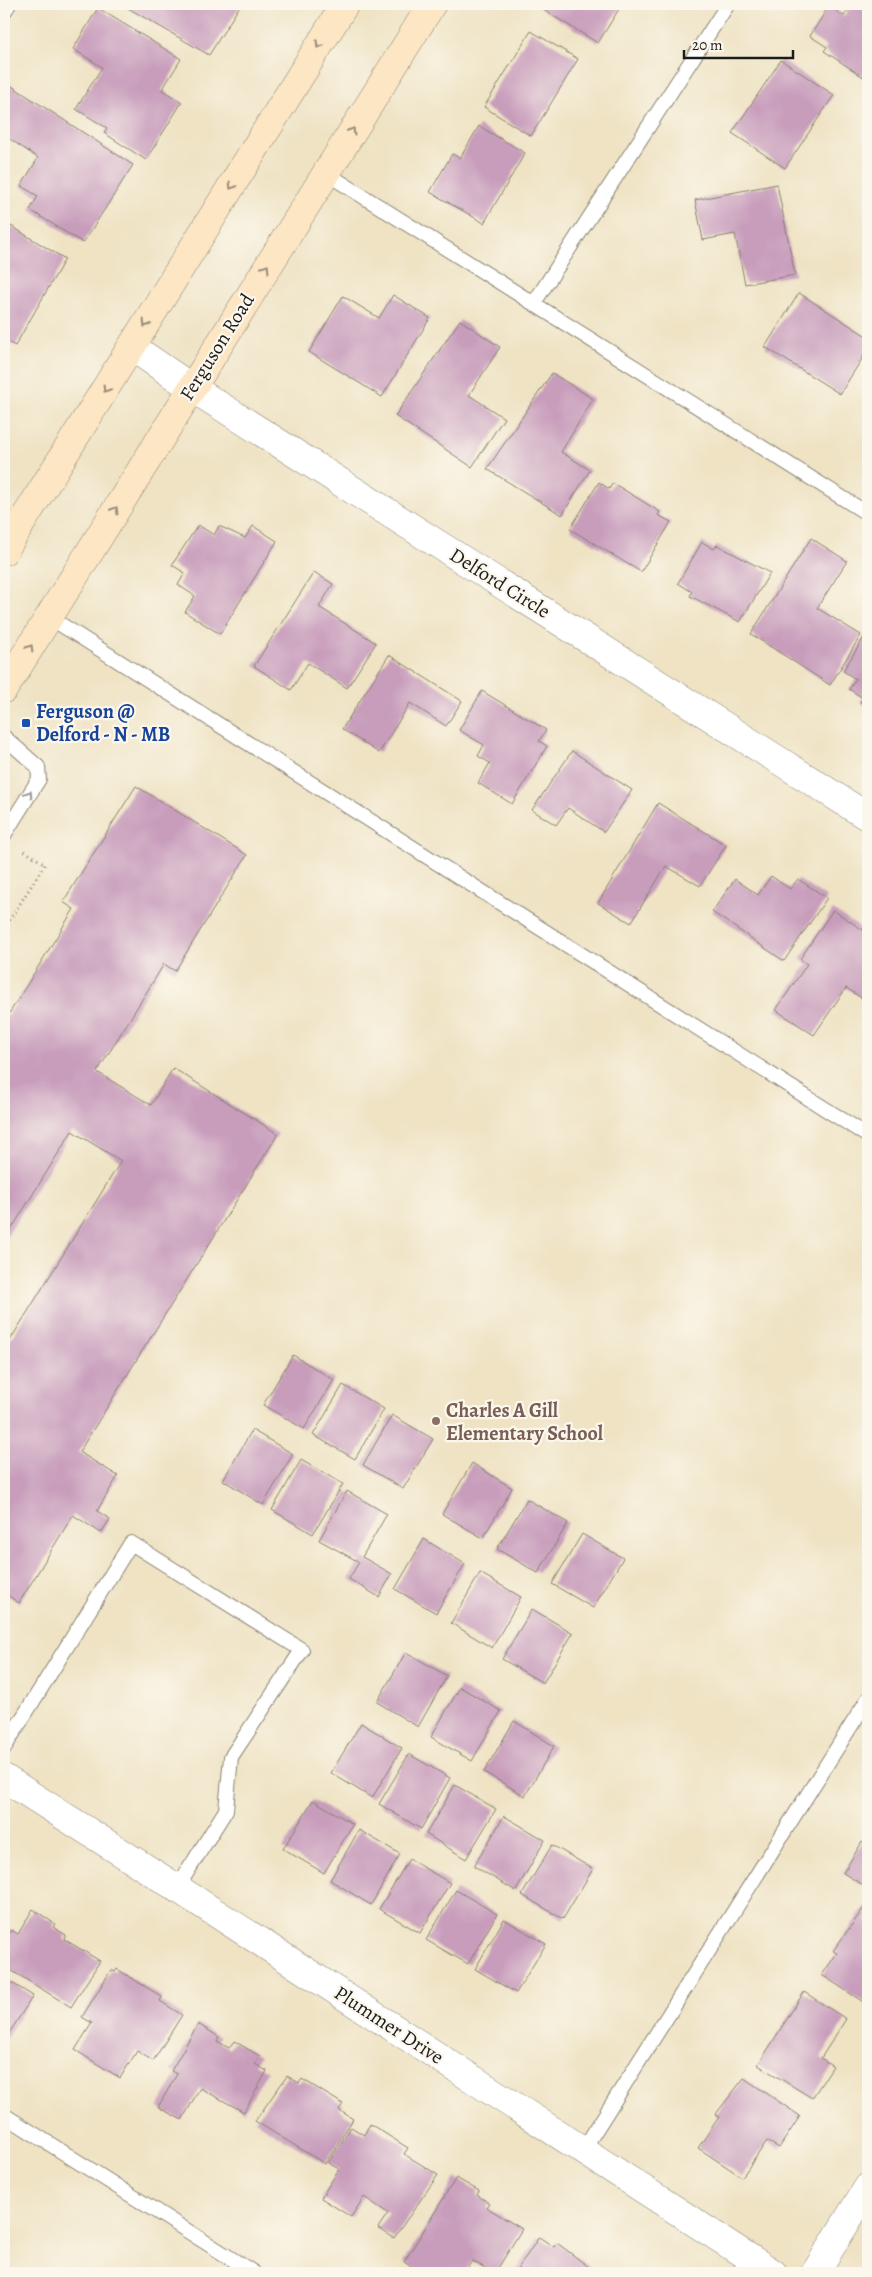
<svg xmlns="http://www.w3.org/2000/svg" width="872" height="2277" font-family="Alegreya,serif">
  <rect width="100%" height="100%" fill="#fbf7ec"/>
  <filter id="ink" filterUnits="userSpaceOnUse"><feTurbulence type="fractalNoise" baseFrequency=".02" numOctaves="2"/><feDisplacementMap in="SourceGraphic" scale="10" xChannelSelector="R" yChannelSelector="G"/><feConvolveMatrix kernelMatrix="1 2 1 2 8 2 1 2 1" color-interpolation-filters="sRGB"/></filter>
  <filter id="wash" filterUnits="userSpaceOnUse"><feTurbulence type="fractalNoise" baseFrequency=".0096" numOctaves="4" result="noise"/><feDisplacementMap in="SourceGraphic" scale="20" xChannelSelector="R" yChannelSelector="G"/><feGaussianBlur stdDeviation="1.12" result="paint"/><feColorMatrix in="noise" values="0 0 0 0 0 0 0 0 0 0 0 0 0 0 0 0 0 1.4 0 .05"/><feComposite in="paint" operator="in"/></filter>
  <g filter="url(#wash)">
    <rect width="100%" height="100%" fill="#efe3c4"/>
    <g id="blocks">
      <g fill="#c89dbc">
        <polygon points="121,4 241,4 209,55"/>
        <polygon points="543,4 622,4 598,43 540,8"/>
        <polygon points="852,4 868,4 868,80 824,51 827,47 810,36 829,6 844,16"/>
        <polygon points="98,8 181,59 162,90 182,102 146,160 104,133 107,128 76,109 102,67 73,49"/>
        <polygon points="531,31 578,59 531,136 484,107"/>
        <polygon points="781,60 834,95 785,168 732,133"/>
        <polygon points="4,81 133,165 83,243 30,210 38,196 21,186 38,158 4,135"/>
        <polygon points="479,126 525,153 484,223 430,192 452,154 460,158"/>
        <polygon points="777,184 795,275 745,284 735,234 703,240 695,200"/>
        <polygon points="11,226 65,259 15,346 7,341 4,347 4,237"/>
        <polygon points="799,293 868,337 868,349 840,394 765,347"/>
        <polygon points="393,295 430,318 382,397 309,352 343,296 379,318"/>
        <polygon points="460,320 500,347 469,395 504,418 472,467 395,416"/>
        <polygon points="552,373 593,399 561,452 590,470 562,515 487,469"/>
        <polygon points="599,482 609,489 613,483 660,512 658,515 671,522 641,572 570,529"/>
        <polygon points="198,525 214,535 219,526 245,538 253,526 277,541 220,634 185,612 195,596 178,585 185,573 172,565"/>
        <polygon points="811,538 847,561 817,608 861,635 830,685 751,634"/>
        <polygon points="702,542 714,549 717,545 770,573 740,622 690,596 692,592 678,583"/>
        <polygon points="314,572 333,584 319,607 376,643 347,688 308,663 291,690 254,666"/>
        <polygon points="868,631 868,708 860,702 863,698 849,689 856,679 843,671"/>
        <polygon points="389,655 462,701 446,726 410,703 379,753 342,729"/>
        <polygon points="482,691 546,730 539,741 547,746 512,804 478,783 490,763 478,756 484,745 459,730"/>
        <polygon points="572,751 632,790 604,832 568,808 556,825 532,810"/>
        <polygon points="136,786 247,855 175,971 164,964 97,1072 151,1105 173,1068 278,1134 79,1452 118,1476 97,1511 110,1519 101,1533 73,1515 19,1603 4,1593 4,1350 121,1161 72,1131 4,1241 4,1015 7,1017 74,909 63,902"/>
        <polygon points="658,803 726,845 700,886 666,866 631,923 598,903"/>
        <polygon points="771,876 790,889 798,879 827,898 784,961 712,912 735,879 758,895"/>
        <polygon points="833,910 863,930 865,926 868,928 868,1002 846,988 814,1035 776,1010 807,964 800,959"/>
        <polygon points="293,1355 334,1380 304,1429 263,1405"/>
        <polygon points="343,1385 384,1409 355,1459 313,1435"/>
        <polygon points="392,1415 433,1439 403,1489 363,1465"/>
        <polygon points="252,1430 293,1454 263,1505 223,1480"/>
        <polygon points="301,1460 343,1484 313,1534 272,1510"/>
        <polygon points="472,1463 512,1488 483,1538 442,1514"/>
        <polygon points="347,1491 387,1514 362,1557 392,1574 379,1597 349,1579 359,1562 319,1540"/>
        <polygon points="527,1499 568,1523 538,1573 497,1549"/>
        <polygon points="582,1534 623,1558 593,1608 552,1584"/>
        <polygon points="424,1539 465,1564 436,1613 395,1589"/>
        <polygon points="480,1573 521,1597 492,1648 451,1623"/>
        <polygon points="532,1609 573,1633 543,1683 502,1659"/>
        <polygon points="406,1652 447,1676 418,1727 377,1702"/>
        <polygon points="460,1687 501,1711 472,1761 431,1737"/>
        <polygon points="514,1721 554,1746 525,1796 484,1772"/>
        <polygon points="361,1723 402,1748 372,1798 331,1773"/>
        <polygon points="409,1754 450,1778 421,1829 379,1804"/>
        <polygon points="455,1785 496,1809 466,1859 426,1834"/>
        <polygon points="313,1800 353,1824 324,1873 283,1849"/>
        <polygon points="504,1816 545,1840 516,1891 474,1866"/>
        <polygon points="359,1830 400,1854 371,1905 330,1880"/>
        <polygon points="862,1842 868,1846 868,1888 843,1873"/>
        <polygon points="552,1845 593,1869 563,1919 522,1895"/>
        <polygon points="409,1859 450,1883 420,1933 379,1909"/>
        <polygon points="456,1890 497,1914 468,1964 426,1940"/>
        <polygon points="866,1905 868,1907 868,2005 822,1975 837,1953 833,1951"/>
        <polygon points="33,1909 55,1924 53,1927 66,1935 64,1939 100,1961 71,2007 4,1966 6,1952 4,1951 4,1942 11,1930 18,1934"/>
        <polygon points="504,1919 546,1944 516,1993 475,1969"/>
        <polygon points="117,1969 162,1997 160,2001 182,2015 153,2061 137,2051 120,2078 75,2050 92,2023 82,2017 111,1970 115,1972"/>
        <polygon points="4,1978 33,1996 4,2041"/>
        <polygon points="804,1992 846,2019 821,2058 833,2066 812,2098 758,2065"/>
        <polygon points="198,2024 219,2037 217,2041 229,2048 234,2041 260,2056 255,2064 267,2071 244,2112 200,2088 182,2120 158,2107 177,2074 171,2071"/>
        <polygon points="287,2076 299,2083 302,2079 343,2104 339,2110 353,2119 325,2164 255,2121"/>
        <polygon points="744,2078 800,2116 779,2148 767,2141 742,2177 698,2148 719,2117 715,2115"/>
        <polygon points="370,2124 408,2148 404,2154 438,2175 394,2238 378,2228 388,2213 364,2197 351,2217 321,2198 339,2169 328,2163 351,2127 364,2135"/>
        <polygon points="456,2178 479,2191 477,2195 489,2203 486,2207 522,2229 495,2273 472,2261 464,2273 422,2273 404,2262"/>
        <polygon points="539,2237 554,2247 557,2243 597,2273 515,2273"/>
      </g>
    </g>
  </g>
  <g filter="url(#ink)">
    <use href="#blocks" fill-opacity="0" stroke="#868070" stroke-width="1"/>
    <g fill="none" stroke-linecap="round" stroke-linejoin="round">
      <defs>
        <g id="lane">
          <polyline points="4,12 9,4"/>
          <polyline points="326,173 868,514"/>
          <polyline points="534,303 728,4"/>
          <polyline points="49,617 868,1136"/>
          <polyline points="4,737 38,767 39,779 4,835"/>
          <polyline points="4,1748 131,1543 302,1650 231,1757 226,1810 177,1888"/>
          <polyline points="4,2115 254,2273"/>
          <polyline points="583,2150 868,1699"/>
        </g>
        <g id="street">
          <polyline points="132,347 192,388 868,817"/>
          <polyline points="4,1778 177,1888 773,2273"/>
          <polyline points="815,2273 868,2187"/>
        </g>
        <g id="secondary">
          <polyline points="4,551 345,4"/>
          <polyline points="4,689 432,4"/>
        </g>
      </defs>
      <use href="#lane" stroke="#868070" stroke-width="16"/>
      <use href="#street" stroke="#868070" stroke-width="29"/>
      <use href="#secondary" stroke="#868070" stroke-width="29"/>
      <polyline stroke="#868070" stroke-width="3" stroke-dasharray="1 4" stroke-linecap="butt" points="4,929 45,864 23,850"/>
      <use href="#lane" stroke="#fff" stroke-width="14"/>
      <use href="#street" stroke="#fff" stroke-width="28"/>
      <use href="#secondary" stroke="#fce6c4" stroke-width="28"/>
    </g>
    <defs><path id="oneway-chevron" d="M-2-3.5L2.5 0L-2 3.5" fill="none" stroke-width="1.6" stroke-linecap="round" stroke-linejoin="round" transform="scale(1.25)"/></defs>
    <g stroke="#978b78">
      <use href="#oneway-chevron" transform="translate(319 45) rotate(122)"/>
      <use href="#oneway-chevron" transform="translate(352 131) rotate(-58)"/>
      <use href="#oneway-chevron" transform="translate(232 186) rotate(122)"/>
      <use href="#oneway-chevron" transform="translate(266 268) rotate(-58)"/>
      <use href="#oneway-chevron" transform="translate(146 324) rotate(122)"/>
      <use href="#oneway-chevron" transform="translate(106 389) rotate(122)"/>
      <use href="#oneway-chevron" transform="translate(115 510) rotate(-58)"/>
      <use href="#oneway-chevron" transform="translate(30 648) rotate(-58)"/>
    </g>
    <use stroke="#999" href="#oneway-chevron" transform="translate(29 794) rotate(-58)"/>
  </g>
  <rect fill="#1a4fb4" stroke="#fbf7ec" stroke-width="2" x="21" y="718" width="10" height="10" rx="2.5"/>
  <circle fill="#8d6e63" stroke="#fbf7ec" stroke-width="2" cx="436" cy="1421" r="5"/>
  <g text-anchor="middle" dominant-baseline="central" stroke-width="4.5" stroke-linejoin="round" paint-order="stroke">
    <g font-size="20" fill="#1c1c1c" stroke="#fbf7ec">
      <text transform="translate(217 347) rotate(-58)">Ferguson Road</text>
      <text transform="translate(500 583) rotate(32)">Delford Circle</text>
      <text transform="translate(389 2025) rotate(33)">Plummer Drive</text>
    </g>
    <g font-size="20" font-weight="bold" fill="#164399" stroke="#fbf7ec" text-anchor="start">
      <text x="36" y="711">Ferguson @<tspan x="36" dy="23">Delford - N - MB</tspan></text>
    </g>
    <g font-size="20" font-weight="bold" fill="#785e54" stroke="#fbf7ec" text-anchor="start">
      <text x="446" y="1410">Charles A Gill<tspan x="446" dy="23">Elementary School</tspan></text>
    </g>
  </g>
  <rect width="872" height="2277" fill="none" stroke="#fbf7ec" stroke-width="20"/>
  <path d="M684 50v8h109v-8" fill="none" stroke="#1c1c1c" stroke-width="2.5"/>
  <text x="692" y="50" font-size="15" fill="#1c1c1c" stroke="#fbf7ec" stroke-width="4" paint-order="stroke">20 m</text>
</svg>
